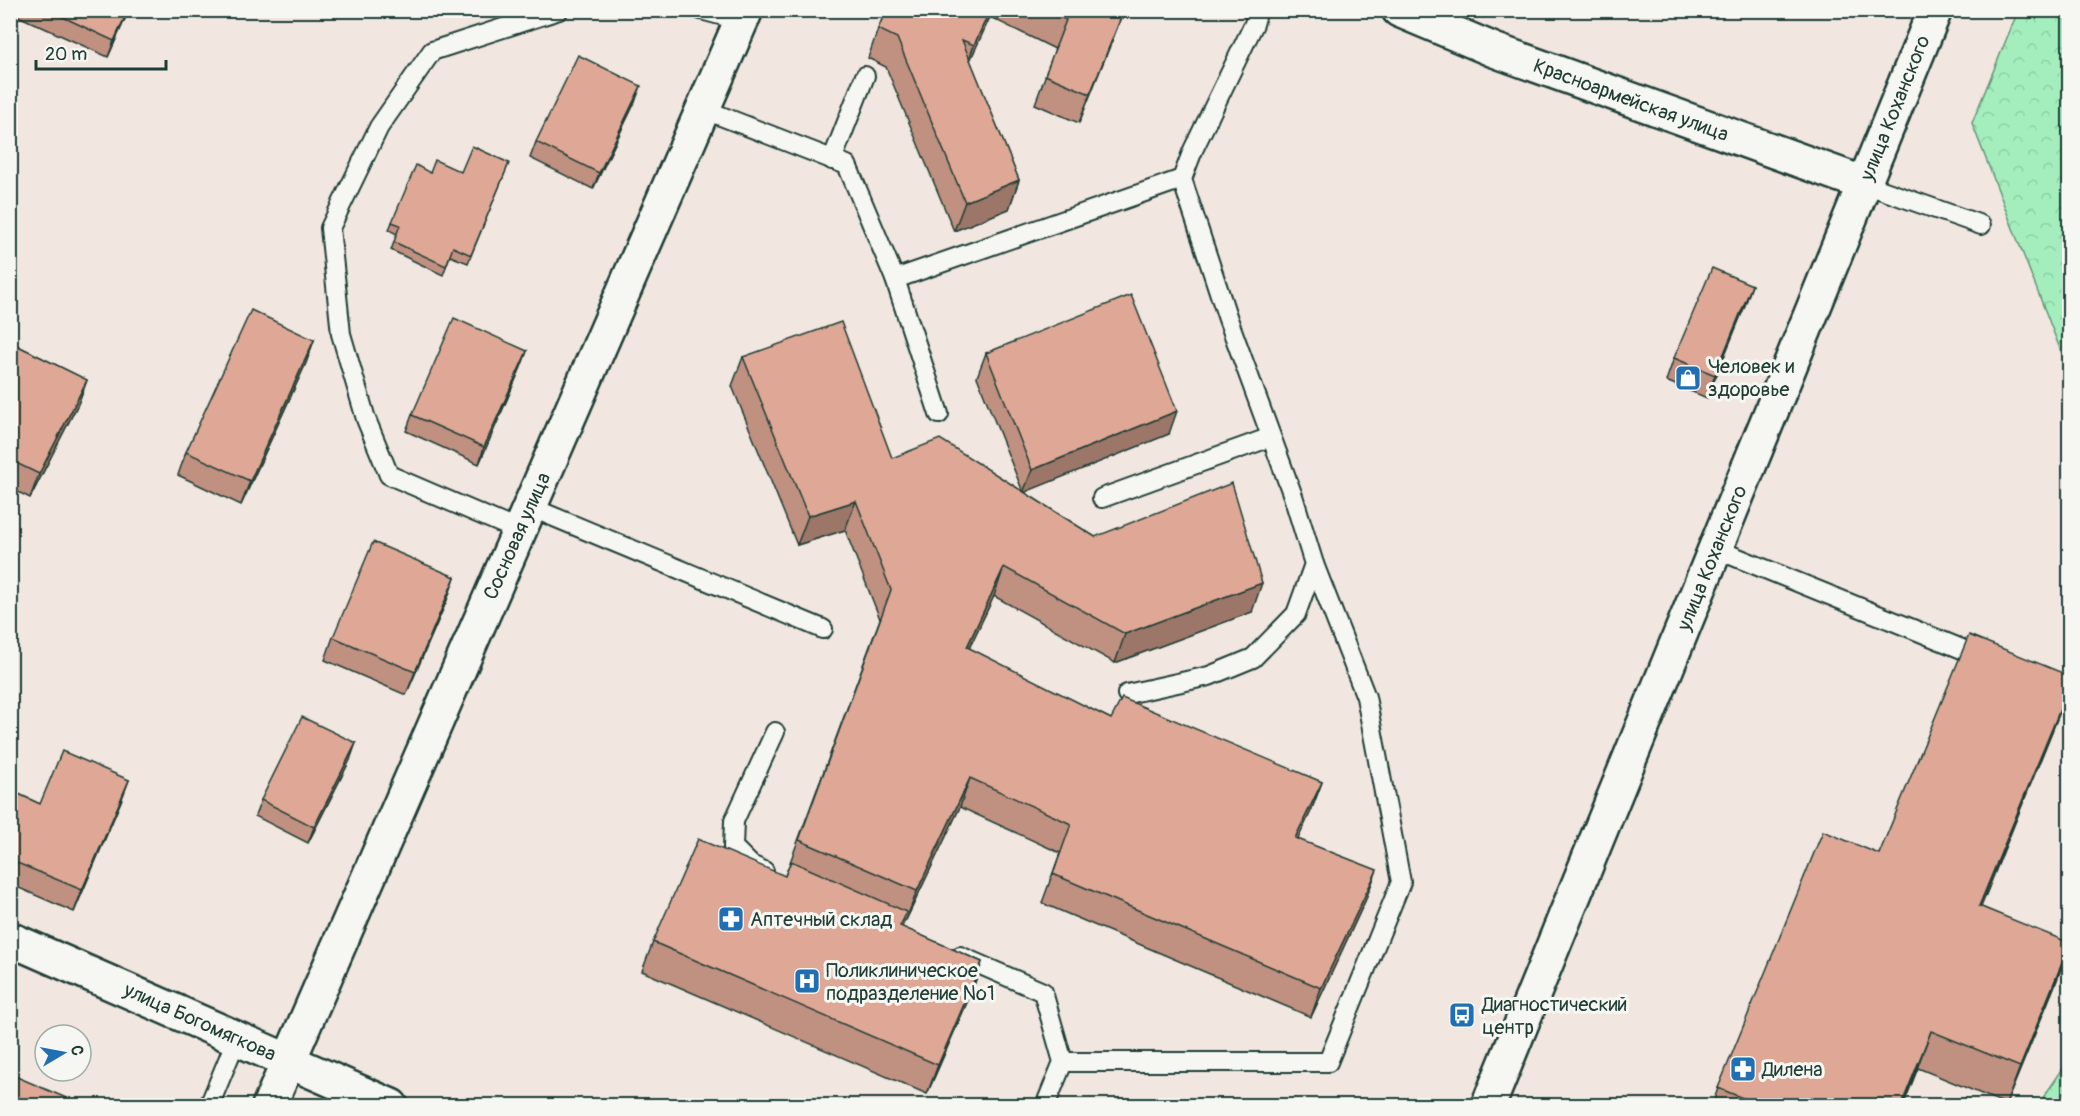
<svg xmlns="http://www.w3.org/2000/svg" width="2080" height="1116" font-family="Pangolin,sans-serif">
  <defs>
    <pattern id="forest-crowns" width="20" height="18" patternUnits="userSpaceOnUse" patternTransform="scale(1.5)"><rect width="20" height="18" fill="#a4eebd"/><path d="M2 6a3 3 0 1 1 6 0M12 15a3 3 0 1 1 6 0" fill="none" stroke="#8dcda3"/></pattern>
  </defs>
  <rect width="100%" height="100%" fill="#f1e6e0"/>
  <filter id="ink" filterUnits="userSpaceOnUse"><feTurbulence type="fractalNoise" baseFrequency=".0167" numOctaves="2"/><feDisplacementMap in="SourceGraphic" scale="12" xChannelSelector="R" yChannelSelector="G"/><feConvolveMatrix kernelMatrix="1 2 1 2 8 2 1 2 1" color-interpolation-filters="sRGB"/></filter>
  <g filter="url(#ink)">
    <g fill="url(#forest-crowns)" stroke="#629678" stroke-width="1.5">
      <polygon points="2018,11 2069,11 2069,372 1972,123"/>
      <polygon points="2069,1060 2069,1105 2038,1105"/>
    </g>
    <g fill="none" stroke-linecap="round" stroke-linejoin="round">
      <defs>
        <g id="lane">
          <polyline points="701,10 742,21"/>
          <polyline points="703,109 847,165 895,279 939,414"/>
          <polyline points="832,160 865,76"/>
          <polyline points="1865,184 1981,225"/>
          <polyline points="895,279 1182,179"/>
          <polyline points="1102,498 1271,437"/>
          <polyline points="530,507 823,629"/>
          <polyline points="519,531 389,475 366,419 341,334 330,228 379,127 432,51 559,10"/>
          <polyline points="1716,549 1984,658"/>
          <polyline points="1127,694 1209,676 1253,658 1296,614 1314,564 1293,496 1228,319 1182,179 1193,150 1254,24 1258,10"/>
          <polyline points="764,871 751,865 733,847 734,821 775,732"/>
          <polyline points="960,956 1043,992 1063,1062 1045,1106"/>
          <polyline points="1063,1062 1328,1062 1401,882 1366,697 1314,564"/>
          <polyline points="209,1106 237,1038"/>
        </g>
        <g id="street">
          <polyline points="1399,10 1494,50 1865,184"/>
          <polyline points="269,1106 746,10"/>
        </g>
        <g id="secondary">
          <polyline points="10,939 391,1106"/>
          <polyline points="1488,1106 1935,10"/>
        </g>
      </defs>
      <use href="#lane" stroke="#1f3d34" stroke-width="22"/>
      <use href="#street" stroke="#1f3d34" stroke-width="38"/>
      <use href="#secondary" stroke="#1f3d34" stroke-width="38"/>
      <use href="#lane" stroke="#f6f6f2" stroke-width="18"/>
      <use href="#street" stroke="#f6f6f2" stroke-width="33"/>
      <use href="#secondary" stroke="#f6f6f2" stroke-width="33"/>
    </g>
    <g fill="#c09081" stroke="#1f3d34" stroke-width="1.5">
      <polygon points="20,10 129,10 108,57 18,16"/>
      <polygon points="886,10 1124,10 1079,123 1035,104 1055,49 990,17 970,60 1019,180 1009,209 954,231 886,67 868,58 878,29"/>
      <polygon points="635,102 593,189 530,158 536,142"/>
      <polygon points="509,163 468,263 450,256 443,275 391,250 397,234 389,230 392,222 430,173 461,172"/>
      <polygon points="1752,285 1744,308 1707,398 1666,381 1674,358"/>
      <polygon points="314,340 306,363 241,505 178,475 186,452"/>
      <polygon points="10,342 87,380 78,404 30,498 10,488"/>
      <polygon points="527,351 521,367 479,464 406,431 412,415"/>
      <polygon points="986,353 1169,434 1024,492 1095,537 1252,612 1115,663 994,596 969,648 1111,719 1322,782 1311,811 1298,839 1366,899 1311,1017 1042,903 1060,853 960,807 906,920 905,920 902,927 982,962 972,991 927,1094 642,971 653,942 785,876 880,619 845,530 797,545 732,386 743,357 892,458 1023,492 977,377"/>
      <polygon points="455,577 447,600 406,695 325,660 333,637"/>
      <polygon points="2070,686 2059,714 1981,907 2070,945 2057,980 2006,1104 1918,1068 1903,1106 1712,1106 1718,1088 1879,854"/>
      <polygon points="350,760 308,843 255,816 261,800"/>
      <polygon points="129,780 121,801 74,912 10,884 10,790 40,804"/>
    </g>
    <g fill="#9c7669" stroke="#1f3d34" stroke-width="1.5">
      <polygon points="128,10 129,10 108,57 114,41"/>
      <polygon points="990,10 992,10 990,17 964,74 974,45"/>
      <polygon points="1124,10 1118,26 1079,123 1090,94"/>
      <polygon points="641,86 635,102 593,189 599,173"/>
      <polygon points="1019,180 1009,209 954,231 965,202"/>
      <polygon points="1752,285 1744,308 1707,398 1715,375"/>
      <polygon points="314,340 306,363 241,505 250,481"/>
      <polygon points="527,351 521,367 479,464 484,447"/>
      <polygon points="87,380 78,404 30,498 39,474"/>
      <polygon points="1177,411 1169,434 1023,493 1032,470"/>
      <polygon points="856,501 845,530 797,545 808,516"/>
      <polygon points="1004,567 994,596 956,676 967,647"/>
      <polygon points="455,577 447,600 406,695 415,672"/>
      <polygon points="1262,583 1252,612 1115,663 1125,634"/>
      <polygon points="2070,686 2059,714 1966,943 1979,906"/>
      <polygon points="356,743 350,760 308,843 314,827"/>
      <polygon points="970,778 960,807 906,920 917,891"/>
      <polygon points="129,780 121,801 74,912 82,890"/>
      <polygon points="1322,782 1311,811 1284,867 1295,838"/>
      <polygon points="1377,870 1366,899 1311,1017 1321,988"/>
      <polygon points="2070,945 2057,980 2006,1104 2020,1067"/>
      <polygon points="982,962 972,991 927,1094 938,1065"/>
      <polygon points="1931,1031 1903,1106 1901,1106"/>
    </g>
    <g fill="#dfa896" stroke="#1f3d34" stroke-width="1.5">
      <polygon points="48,10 128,10 114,41"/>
      <polygon points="886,10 990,10 974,45 962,40 1019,180 965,202 897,38 878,29"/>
      <polygon points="1047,10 1124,10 1090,94 1045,75 1066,20"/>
      <polygon points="578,55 641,86 599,173 536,142"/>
      <polygon points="472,146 509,163 471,255 453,247 446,266 394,242 400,225 392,222 416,165 430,173 435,160 461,172"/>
      <polygon points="1712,268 1752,285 1715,375 1674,358"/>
      <polygon points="1131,295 1177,411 1032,470 986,353"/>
      <polygon points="251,310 314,340 250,481 186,452"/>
      <polygon points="454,318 527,351 484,447 412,415"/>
      <polygon points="841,322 892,458 940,439 1095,537 1232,483 1262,583 1125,634 1004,567 967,647 1111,719 1122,698 1322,782 1295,838 1377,870 1321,988 1053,874 1071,824 970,778 917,891 799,840 891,590 856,501 808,516 743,357"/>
      <polygon points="10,342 87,380 39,474 10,460"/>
      <polygon points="373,542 455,577 415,672 333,637"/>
      <polygon points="1969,635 2070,676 2070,685 1979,906 2070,943 2020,1067 1931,1031 1901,1106 1754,1106 1755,1103 1718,1088 1823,831 1879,854"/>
      <polygon points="302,717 356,743 314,827 261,800"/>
      <polygon points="62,751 129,780 82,890 10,860 10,790 40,804"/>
      <polygon points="698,839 785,876 791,861 907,912 900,926 982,962 938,1065 653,942"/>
      <polygon points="10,1074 85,1106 10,1106"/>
    </g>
  </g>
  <defs>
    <symbol id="shop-square" viewBox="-11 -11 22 22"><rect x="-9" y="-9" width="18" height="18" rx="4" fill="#1f6fb2" stroke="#f6f6f2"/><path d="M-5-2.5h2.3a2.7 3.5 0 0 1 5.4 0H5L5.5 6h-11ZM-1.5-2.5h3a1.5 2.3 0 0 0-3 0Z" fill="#fff"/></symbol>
    <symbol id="pharmacy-square" viewBox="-11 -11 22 22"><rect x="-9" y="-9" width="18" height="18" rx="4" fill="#1f6fb2" stroke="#f6f6f2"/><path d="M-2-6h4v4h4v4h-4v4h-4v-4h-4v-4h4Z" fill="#fff"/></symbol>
    <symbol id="hospital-square" viewBox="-11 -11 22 22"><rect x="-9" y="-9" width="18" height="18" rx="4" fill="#1f6fb2" stroke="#f6f6f2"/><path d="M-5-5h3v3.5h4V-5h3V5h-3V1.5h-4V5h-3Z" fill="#fff"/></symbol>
    <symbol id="bus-square" viewBox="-11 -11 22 22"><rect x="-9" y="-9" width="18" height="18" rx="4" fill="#1f6fb2" stroke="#f6f6f2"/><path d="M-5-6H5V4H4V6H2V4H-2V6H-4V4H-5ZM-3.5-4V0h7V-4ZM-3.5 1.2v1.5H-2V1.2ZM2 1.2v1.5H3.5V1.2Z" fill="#fff"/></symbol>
  </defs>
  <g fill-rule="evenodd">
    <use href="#shop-square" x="1673" y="363" width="30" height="30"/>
    <use href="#pharmacy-square" x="716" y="904" width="30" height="30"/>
    <use href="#hospital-square" x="792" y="966" width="30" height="30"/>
    <use href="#bus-square" x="1447" y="1000" width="30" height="30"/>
    <use href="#pharmacy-square" x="1728" y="1054" width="30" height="30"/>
  </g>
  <g text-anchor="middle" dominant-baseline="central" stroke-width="6" stroke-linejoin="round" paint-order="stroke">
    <g font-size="20" fill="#1f3d34" stroke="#f6f6f2">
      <text transform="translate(1631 100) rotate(20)">Красноармейская улица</text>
      <text transform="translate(1895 108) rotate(-68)">улица Коханского</text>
      <text transform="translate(517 536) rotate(-66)">Сосновая улица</text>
      <text transform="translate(1712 558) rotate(-68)">улица Коханского</text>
      <text transform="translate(200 1022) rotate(24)">улица Богомягкова</text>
    </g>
    <g font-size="20" fill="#1f3d34" stroke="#f6f6f2" text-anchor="start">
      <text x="1708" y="366">Человек и<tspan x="1708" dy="23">здоровье</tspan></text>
      <text x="750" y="919">Аптечный склад</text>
      <text x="826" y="970">Поликлиническое<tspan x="826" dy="23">подразделение №1</tspan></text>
      <text x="1482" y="1004">Диагностический<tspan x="1482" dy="23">центр</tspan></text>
      <text x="1762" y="1069">Дилена</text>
    </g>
  </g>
  <rect width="2080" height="1116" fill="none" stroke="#f6f6f2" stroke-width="36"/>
  <rect x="18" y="18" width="2044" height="1080" fill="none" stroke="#1f3d34" stroke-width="2" filter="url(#ink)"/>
  <g transform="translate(63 1053) rotate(80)"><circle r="28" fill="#f6f6f2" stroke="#a0aca6" stroke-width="1.5"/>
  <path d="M0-4.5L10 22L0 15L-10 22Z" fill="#1f6fb2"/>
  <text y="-9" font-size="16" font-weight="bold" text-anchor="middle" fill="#1f3d34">С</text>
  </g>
  <path d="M36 60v9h130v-9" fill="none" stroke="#1f3d34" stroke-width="3"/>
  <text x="45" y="60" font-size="18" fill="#1f3d34" stroke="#f6f6f2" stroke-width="4.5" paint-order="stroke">20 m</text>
</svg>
